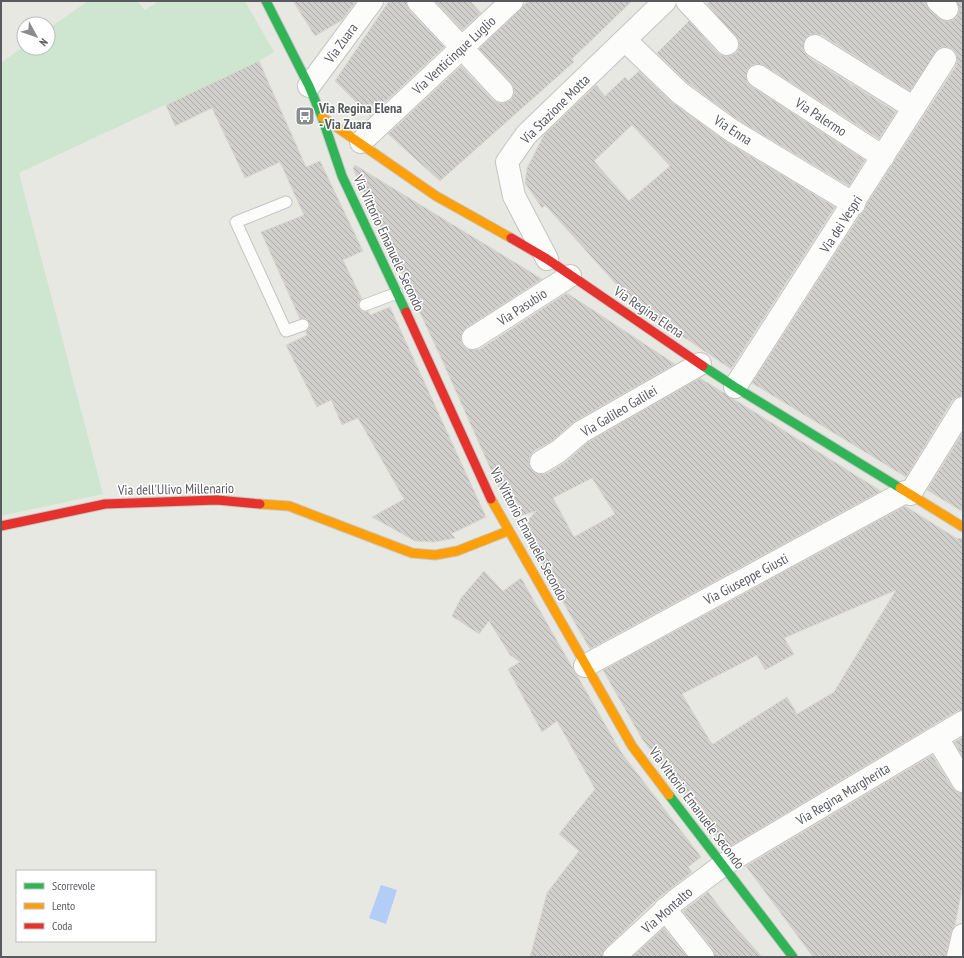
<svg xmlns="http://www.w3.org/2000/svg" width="964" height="958" font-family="'PT Sans Narrow',sans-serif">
  <defs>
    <pattern id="building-back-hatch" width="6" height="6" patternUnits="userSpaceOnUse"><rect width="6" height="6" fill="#d0cfcc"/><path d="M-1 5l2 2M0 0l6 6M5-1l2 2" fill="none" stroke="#acaba9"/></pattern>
  </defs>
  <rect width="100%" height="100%" fill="#e8e8e2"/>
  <polygon fill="#cee6d0" points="88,1 137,1 145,10 159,1 245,1 274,52 259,61 19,173 103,494 1,516 1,63 24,46 24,48 48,48 48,29"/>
  <polygon fill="#b2cdf6" points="381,885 397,890 386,924 369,918"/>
  <g fill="url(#building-back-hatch)" stroke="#d8d7d1" fill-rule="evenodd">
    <polygon points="293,1 356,1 342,20 315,36"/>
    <polygon points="389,1 406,1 409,10 444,47 370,116 335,81"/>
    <polygon points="435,1 470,1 481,13 462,30"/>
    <polygon points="528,1 632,1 572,59 574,62 440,181 388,134 461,66 493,100 499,103 504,103 511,100 514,94 514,89 511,83 479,49"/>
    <polygon points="709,1 926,1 930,10 945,21 951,21 956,18 959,11 956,1 963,1 963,396 957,397 952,401 906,477 752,383 860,215 864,211 866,205 956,66 957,60 956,54 952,49 946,47 939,48 910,91 822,35 815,34 809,35 805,39 803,46 804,52 808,57 896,112 879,139 765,66 758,64 752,65 748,69 746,76 747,82 751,86 865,160 849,186 738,120 688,83 657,53 689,21 718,53 723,56 729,56 736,53 739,47 739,41 707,4"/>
    <polygon points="259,61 306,167 320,161 363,251 343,260 362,299 358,303 359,308 363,312 368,311 370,315 390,307 486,517 451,534 455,538 434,542 415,541 372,517 404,499 358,418 342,425 331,400 317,407 286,345 307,335 306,331 310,326 307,319 300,319 261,232 304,215 280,162 245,178 212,108 175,126 166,105"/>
    <path d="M639 71 673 103 724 140 835 207 731 369 633 303 545 205 542 208 525 183 527 168 544 135 596 85 605 96 625 77 628 81ZM632 125 670 166 629 201 594 161Z"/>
    <path d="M355 165 542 279 466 328 462 333 461 339 462 344 467 349 473 350 480 349 567 293 675 364 575 421 552 441 534 451 530 456 529 462 530 468 535 473 541 474 548 473 567 461 588 442 700 378 881 491 590 649 541 564 544 562 525 524 536 511 520 516 514 503 509 506 499 488 442 360 354 171 353 168ZM592 478 615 514 574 537 553 498Z"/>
    <polygon points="963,432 963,512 927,490"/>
    <path d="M905 506 956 538 963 539V710L957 711 731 846H728L723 839 720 841 642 739 603 670ZM896 590 834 692 797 714 787 697 713 744 710 741 682 694 757 655 765 670 794 654 784 638Z"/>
    <polygon points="484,571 503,591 521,578 621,752 701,857 688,867 692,872 657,899 606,948 602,957 530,957 547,893 579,851 559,834 595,789 557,721 542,732 508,669 520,662 510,655 489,621 479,634 452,616 461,598"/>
    <polygon points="963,737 963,757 954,742"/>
    <polygon points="932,755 952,787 957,792 963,793 962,889 955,925 951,932 946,957 813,957 746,866"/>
    <polygon points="708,892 731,922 762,957 715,957 713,949 683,911"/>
    <polygon points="664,928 687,957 632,957"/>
  </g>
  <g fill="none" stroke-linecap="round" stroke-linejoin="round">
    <defs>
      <g id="lane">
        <polyline points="286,202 236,222 286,331 303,325"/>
        <polyline points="365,305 397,293"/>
      </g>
      <g id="street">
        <polyline points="418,1 502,91"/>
        <polyline points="687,1 727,44"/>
        <polyline points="938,1 947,9"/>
        <polyline points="625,40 680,93 731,130 854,204"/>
        <polyline points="815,46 914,108"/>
        <polyline points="758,76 883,157"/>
        <polyline points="309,86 372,1"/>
        <polyline points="361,142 512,1"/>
        <polyline points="547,259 514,196 507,162 526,135 665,1"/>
        <polyline points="473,338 570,276"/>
        <polyline points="735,387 945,59"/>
        <polyline points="541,462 559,451 581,432 700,364"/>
        <polyline points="910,494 963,408"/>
        <polyline points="585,666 905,492"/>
        <polyline points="937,738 963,781"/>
        <polyline points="665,909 703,957"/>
        <polyline points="614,957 676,900 723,865 963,722"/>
        <polyline points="958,957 963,935"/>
      </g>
      <g id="fast">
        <polyline points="266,1 309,86 322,117 342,176 406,312"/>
        <polyline points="703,366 735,387 900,488"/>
        <polyline points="669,795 793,957"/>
      </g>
      <g id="slow">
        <polyline points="322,117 436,196 511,238"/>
        <polyline points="900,488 963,527"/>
        <polyline points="491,499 632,746 669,795"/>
        <polyline points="260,504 289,506 412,553 435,555 457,551 508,531"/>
      </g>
      <g id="jam">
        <polyline points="511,238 547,259 703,366"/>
        <polyline points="406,312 491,499"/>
        <polyline points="1,526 105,504 217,500 260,504"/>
      </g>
    </defs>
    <use href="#lane" stroke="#c4c4c4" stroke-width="13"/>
    <use href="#street" stroke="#c4c4c4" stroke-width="24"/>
    <use href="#fast" stroke="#c7c7c7" stroke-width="11"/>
    <use href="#slow" stroke="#c7c7c7" stroke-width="11"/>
    <use href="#jam" stroke="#c7c7c7" stroke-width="11"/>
    <use href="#lane" stroke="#fcfcfb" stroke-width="11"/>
    <use href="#street" stroke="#fcfcfb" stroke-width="22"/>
    <use href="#fast" stroke="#30b455" stroke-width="9"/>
    <use href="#slow" stroke="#ff9f0a" stroke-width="9"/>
    <use href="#jam" stroke="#e5322d" stroke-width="9"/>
  </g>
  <defs>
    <symbol id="bus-square" viewBox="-11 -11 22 22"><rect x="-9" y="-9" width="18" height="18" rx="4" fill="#8a8c8e" stroke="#fff"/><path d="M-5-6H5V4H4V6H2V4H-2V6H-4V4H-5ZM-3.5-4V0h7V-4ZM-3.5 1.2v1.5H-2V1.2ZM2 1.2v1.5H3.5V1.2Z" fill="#fff"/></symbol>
  </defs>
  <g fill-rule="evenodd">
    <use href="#bus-square" x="294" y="105" width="22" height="22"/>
  </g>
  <g text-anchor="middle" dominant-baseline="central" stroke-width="3" stroke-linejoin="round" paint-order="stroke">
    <g font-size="14" fill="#585a60" stroke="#fff">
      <text transform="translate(341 43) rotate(-54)">Via Zuara</text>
      <text transform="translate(454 55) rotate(-43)">Via Venticinque Luglio</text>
      <text transform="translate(555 109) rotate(-45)">Via Stazione Motta</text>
      <text transform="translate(821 117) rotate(33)">Via Palermo</text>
      <text transform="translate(733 130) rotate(33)">Via Enna</text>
      <text transform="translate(841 224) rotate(-57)">Via dei Vespri</text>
      <text transform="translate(389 243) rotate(65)">Via Vittorio Emanuele Secondo</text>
      <text transform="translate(522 307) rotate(-33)">Via Pasubio</text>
      <text transform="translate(649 312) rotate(34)">Via Regina Elena</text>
      <text transform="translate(619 411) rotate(-31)">Via Galileo Galilei</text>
      <text transform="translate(176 489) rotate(-1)">Via dell'Ulivo Millenario</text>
      <text transform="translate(529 534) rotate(62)">Via Vittorio Emanuele Secondo</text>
      <text transform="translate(746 579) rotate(-28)">Via Giuseppe Giusti</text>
      <text transform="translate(843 794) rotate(-31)">Via Regina Margherita</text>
      <text transform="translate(697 808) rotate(53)">Via Vittorio Emanuele Secondo</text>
      <text transform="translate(667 910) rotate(-41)">Via Montalto</text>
    </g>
    <g font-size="14" font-weight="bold" fill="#585a60" stroke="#fff" text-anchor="start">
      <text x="319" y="108">Via Regina Elena<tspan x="319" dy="16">- Via Zuara</tspan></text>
    </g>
  </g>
  <rect width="964" height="958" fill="none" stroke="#585a60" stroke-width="4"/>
  <rect x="16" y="870" width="140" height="72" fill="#ffffff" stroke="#bcbdbf"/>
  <rect x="24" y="883" width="20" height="6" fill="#30b455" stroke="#bcbdbf"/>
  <text x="52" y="890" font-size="12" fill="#585a60">Scorrevole</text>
  <rect x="24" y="903" width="20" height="6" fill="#ff9f0a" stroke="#bcbdbf"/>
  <text x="52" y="910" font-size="12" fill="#585a60">Lento</text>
  <rect x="24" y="923" width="20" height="6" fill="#e5322d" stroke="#bcbdbf"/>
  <text x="52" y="930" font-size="12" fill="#585a60">Coda</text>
  <g transform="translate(36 36) rotate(130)"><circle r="19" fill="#ffffff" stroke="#bcbdbf"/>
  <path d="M0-3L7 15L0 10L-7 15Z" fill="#8a8c8e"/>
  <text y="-6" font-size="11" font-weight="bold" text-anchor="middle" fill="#585a60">N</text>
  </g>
</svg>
